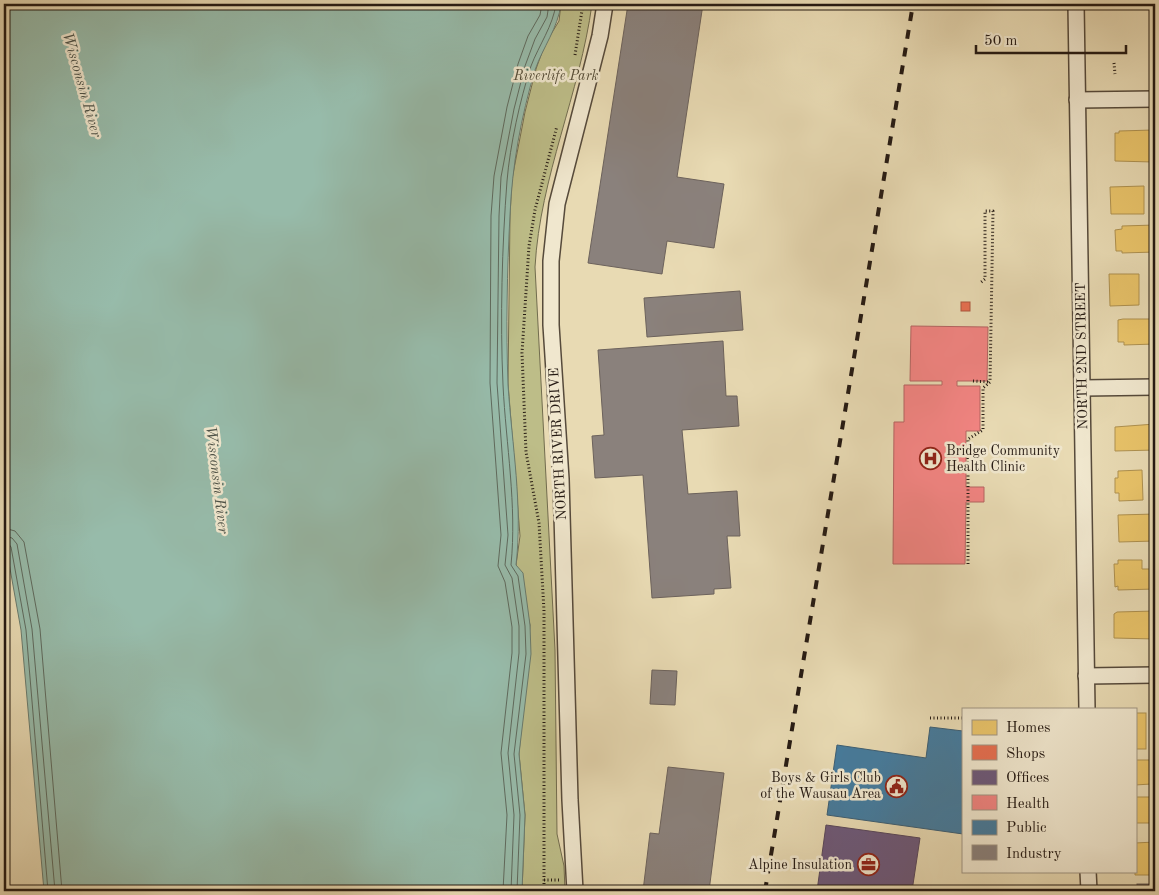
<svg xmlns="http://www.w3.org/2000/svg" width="1159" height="895" font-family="'Old Standard TT',serif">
  <rect width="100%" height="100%" fill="#e8dab3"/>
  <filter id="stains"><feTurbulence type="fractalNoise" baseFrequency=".004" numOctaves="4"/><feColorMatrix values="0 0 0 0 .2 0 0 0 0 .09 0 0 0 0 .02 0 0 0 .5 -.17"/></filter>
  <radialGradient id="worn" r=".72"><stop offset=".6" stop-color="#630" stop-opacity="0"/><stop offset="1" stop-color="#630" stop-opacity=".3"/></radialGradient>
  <path fill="#bdbd88" stroke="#716c4e" d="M561 4H592C580 93 540 177 535 267L555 650 557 834 564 866 565 891H522L525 815 519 754 530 625 516 565 520 536 508 383 510 216 512 179 525 112 536 69 545 44 559 21Z"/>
  <path fill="#97bbaa" stroke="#697b6e" d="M4 4H561C558 28 543 47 535 70 521 117 512 166 510 215 507 271 506 329 508 385 512 445 523 506 516 565L523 573 530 625 531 654 519 754 525 815 522 891H44L21 630 4 535Z"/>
  <g fill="#e9c46a" stroke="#ae9150">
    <polygon points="1153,130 1153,162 1115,161 1115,133 1119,133 1119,131"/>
    <polygon points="1144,186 1144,214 1111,214 1110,187"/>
    <polygon points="1155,225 1155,252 1122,253 1122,251 1116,251 1115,230 1122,229 1122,226"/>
    <polygon points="1109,274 1139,274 1139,305 1110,306"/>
    <polygon points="1123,319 1155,319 1155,344 1124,345 1124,342 1118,342 1118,320"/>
    <polygon points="1155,424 1155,450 1115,451 1115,427"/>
    <polygon points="1142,470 1143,500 1119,501 1119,493 1115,493 1115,478 1118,478 1118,471"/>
    <polygon points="1155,514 1155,541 1119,542 1118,515"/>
    <polygon points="1118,560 1142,560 1142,569 1152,569 1152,574 1155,574 1155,589 1118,590 1118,586 1115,587 1114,564 1118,564"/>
    <polygon points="1155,611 1155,639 1114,638 1114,614 1117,612"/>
    <rect x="1135" y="713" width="11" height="36"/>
    <polygon points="1135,760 1151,760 1151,784 1135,785"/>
    <rect x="1135" y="797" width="20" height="26"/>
    <polygon points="1155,842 1155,875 1135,875 1135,843"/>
  </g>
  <rect fill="#e76f51" stroke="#ad563e" x="961" y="302" width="9" height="9"/>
  <polygon fill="#6d597a" stroke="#57465b" points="826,825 920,838 912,891 817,891"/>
  <polygon fill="#f28482" stroke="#b46461" points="911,326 988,327 987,381 957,381 957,386 980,386 980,431 966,431 966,487 984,487 984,502 966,502 965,564 893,564 894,422 904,422 904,385 942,385 942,381 910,381"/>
  <polygon fill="#457b9d" stroke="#3b5e74" points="930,727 963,731 963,834 827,815 837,745 926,758"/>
  <g fill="#8a817c" stroke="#6c625c">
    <polygon points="628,4 703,4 677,177 724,184 714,248 667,241 662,274 588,263"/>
    <polygon points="740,291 743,330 647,337 644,298"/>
    <polygon points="723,341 726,396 737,396 739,426 682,430 688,494 737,491 740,536 727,536 731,588 714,589 714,594 652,598 643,475 595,478 592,436 604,435 598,350"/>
    <polygon points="652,670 677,671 675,705 650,704"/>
    <polygon points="668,767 724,773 709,891 643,891 650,833 659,834"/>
    <rect x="1137" y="884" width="18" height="7"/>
  </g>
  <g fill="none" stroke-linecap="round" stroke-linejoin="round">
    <g stroke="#5e6a5e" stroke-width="1">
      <polyline points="4,528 15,531 24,542 40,629 62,891"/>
      <polyline points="4,536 12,538 17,544 32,629 55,891"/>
      <polyline points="4,542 8,543 11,547 26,630 48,891"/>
      <polyline points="503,891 507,815 501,753 512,653 512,627 505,582 498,566 501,535 490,383 491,216 494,176 507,107 518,64 528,36 540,15 542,4"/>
      <polyline points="511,891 514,815 508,753 519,653 519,626 512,578 505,565 508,535 497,383 499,216 501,177 514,109 525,66 535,39 547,17 549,4"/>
      <path d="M517 891 520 815 514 754 526 654 525 626 518 576 511 565C517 505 506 445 503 385 500 319 502 246 507 181 510 145 520 100 531 66 539 45 553 26 556 4"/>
    </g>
    <defs>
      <g id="minor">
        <polyline points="1076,4 1087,709"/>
        <polyline points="1077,100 1155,99"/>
        <polyline points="1083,388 1155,387"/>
        <polyline points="1086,676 1155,675"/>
        <polyline points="1088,871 1089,891"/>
        <polyline points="575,891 570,800 561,479 551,325 551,261 557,204 600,36 605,4"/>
      </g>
    </defs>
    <use href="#minor" stroke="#564a3b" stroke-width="18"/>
    <g stroke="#251a13" stroke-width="3" stroke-dasharray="1 2.5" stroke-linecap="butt">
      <polyline points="575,55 583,4"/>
      <polyline points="1114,63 1115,74"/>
      <polyline points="973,381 990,382"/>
      <polyline points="968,564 968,439 983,430 983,388 990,382 993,211 985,211 985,279 980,283"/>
      <polyline points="930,718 963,718"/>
      <polyline points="544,880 559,880"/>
      <polyline points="544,891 544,611 539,523 526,452 522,353 529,246 535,210 557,126"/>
    </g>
    <use href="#minor" stroke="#f0e7ce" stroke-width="15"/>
    <polyline stroke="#251a13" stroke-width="4" stroke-dasharray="9 9" stroke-linecap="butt" points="765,891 913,4"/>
  </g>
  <defs>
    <symbol id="hospital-ring" viewBox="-11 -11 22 22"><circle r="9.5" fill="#f0e7ce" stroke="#8f2418" stroke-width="1.5"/><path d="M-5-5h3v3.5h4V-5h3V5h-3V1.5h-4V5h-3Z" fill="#8f2418"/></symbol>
    <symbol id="civic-ring" viewBox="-11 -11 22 22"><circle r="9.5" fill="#f0e7ce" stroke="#8f2418" stroke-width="1.5"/><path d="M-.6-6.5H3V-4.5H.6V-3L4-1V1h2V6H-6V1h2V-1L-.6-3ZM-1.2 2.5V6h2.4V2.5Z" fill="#8f2418"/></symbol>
    <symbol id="office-ring" viewBox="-11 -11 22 22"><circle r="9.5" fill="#f0e7ce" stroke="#8f2418" stroke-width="1.5"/><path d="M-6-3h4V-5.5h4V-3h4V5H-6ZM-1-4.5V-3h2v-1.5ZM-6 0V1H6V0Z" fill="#8f2418"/></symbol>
  </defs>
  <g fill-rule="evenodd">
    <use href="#hospital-ring" x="918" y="446" width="25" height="25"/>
    <use href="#civic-ring" x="884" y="774" width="25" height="25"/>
    <use href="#office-ring" x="856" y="852" width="25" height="25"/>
  </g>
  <g text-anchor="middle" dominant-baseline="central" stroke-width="5" stroke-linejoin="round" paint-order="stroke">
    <g font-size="14" font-style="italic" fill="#534b36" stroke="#f0e7ce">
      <text x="556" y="76">Riverlife Park</text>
    </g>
    <g font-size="14" fill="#251a13" stroke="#f0e7ce">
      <text transform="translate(1082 356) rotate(-91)">NORTH 2ND STREET</text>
      <text transform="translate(558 444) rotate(-93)">NORTH RIVER DRIVE</text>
    </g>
    <g font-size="14" fill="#251a13" stroke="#f0e7ce" text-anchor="end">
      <text x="946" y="451" text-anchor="start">Bridge Community<tspan x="946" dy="16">Health Clinic</tspan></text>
      <text x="881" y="778">Boys &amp; Girls Club<tspan x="881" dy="16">of the Wausau Area</tspan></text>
      <text x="852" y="865">Alpine Insulation</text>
    </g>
    <g font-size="15" font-style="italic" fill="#4d5248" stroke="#f0e7ce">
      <text transform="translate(81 85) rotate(74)">Wisconsin River</text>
      <text transform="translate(216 480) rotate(83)">Wisconsin River</text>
    </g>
  </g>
  <rect width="1159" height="895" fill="none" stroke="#e8dab3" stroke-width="20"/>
  <rect x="5" y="5" width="1149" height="885" fill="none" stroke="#251a13" stroke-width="2.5"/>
  <rect x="10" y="10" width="1139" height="875" fill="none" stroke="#251a13"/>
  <rect x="962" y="708" width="175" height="165" fill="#f0e7ce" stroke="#9f9583"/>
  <rect x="972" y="720" width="25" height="15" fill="#e9c46a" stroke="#9f9583"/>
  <text x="1006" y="732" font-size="15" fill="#251a13">Homes</text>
  <rect x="972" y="745" width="25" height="15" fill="#e76f51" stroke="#9f9583"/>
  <text x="1006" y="758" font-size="15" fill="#251a13">Shops</text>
  <rect x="972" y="770" width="25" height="15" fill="#6d597a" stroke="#9f9583"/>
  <text x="1006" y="782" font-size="15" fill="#251a13">Offices</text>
  <rect x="972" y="795" width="25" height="15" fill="#f28482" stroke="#9f9583"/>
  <text x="1006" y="808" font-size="15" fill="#251a13">Health</text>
  <rect x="972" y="820" width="25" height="15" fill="#457b9d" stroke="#9f9583"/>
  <text x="1006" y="832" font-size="15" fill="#251a13">Public</text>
  <rect x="972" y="845" width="25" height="15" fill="#8a817c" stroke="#9f9583"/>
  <text x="1006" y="858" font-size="15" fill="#251a13">Industry</text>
  <path d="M976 45v8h150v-8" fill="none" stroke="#251a13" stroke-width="2.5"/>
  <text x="984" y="45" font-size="15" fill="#251a13" stroke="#f0e7ce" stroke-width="4" paint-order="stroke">50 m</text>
  <rect width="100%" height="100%" filter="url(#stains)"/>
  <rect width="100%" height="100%" fill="url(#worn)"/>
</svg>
